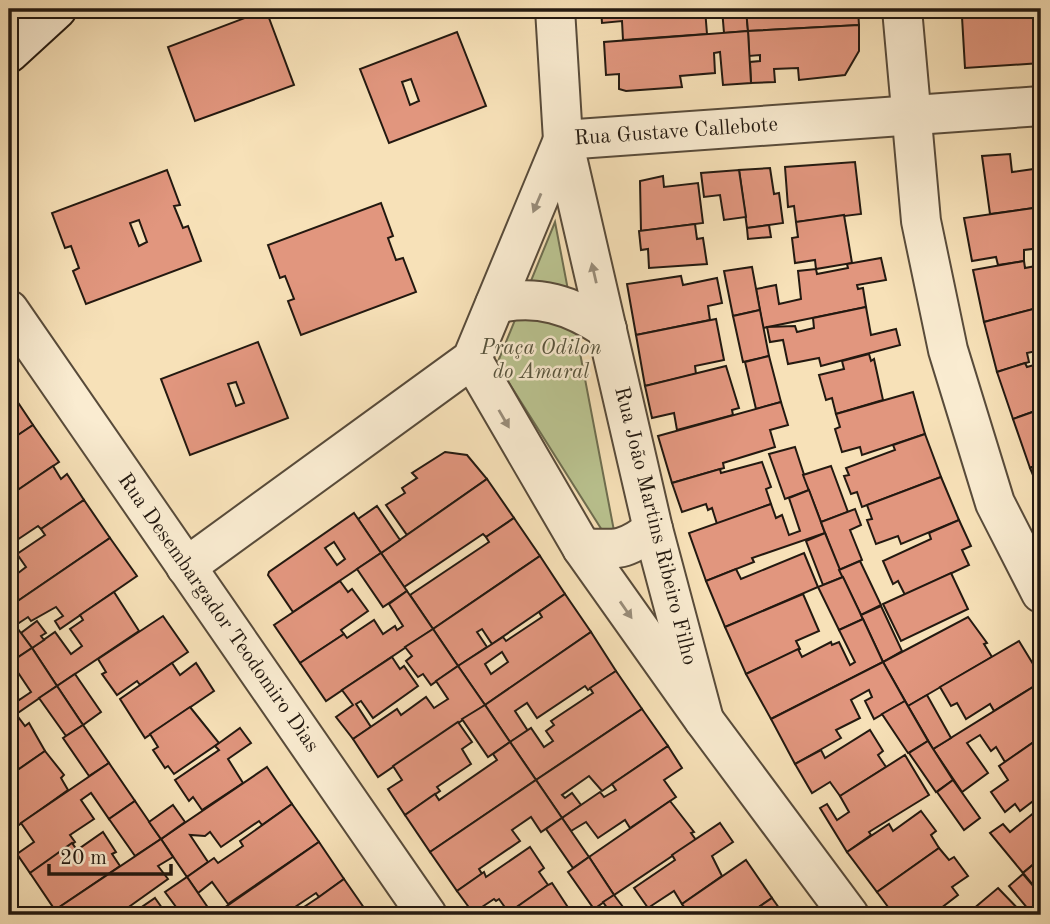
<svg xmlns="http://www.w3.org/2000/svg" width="1050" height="924" font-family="'Old Standard TT',serif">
  <rect width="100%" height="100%" fill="#f7e1b8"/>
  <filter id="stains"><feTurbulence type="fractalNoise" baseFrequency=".00286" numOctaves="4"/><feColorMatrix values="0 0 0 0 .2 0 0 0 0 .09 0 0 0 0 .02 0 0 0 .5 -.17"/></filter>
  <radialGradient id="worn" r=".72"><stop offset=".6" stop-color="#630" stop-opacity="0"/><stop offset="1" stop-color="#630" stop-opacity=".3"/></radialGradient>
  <polygon fill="#bac390" stroke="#6e6e50" stroke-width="2" points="555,222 619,557 497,364"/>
  <g fill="#e1967e" stroke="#231910" stroke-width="2" fill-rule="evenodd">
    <polygon points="601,9 705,9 707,34 623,40 622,21 602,23"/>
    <polygon points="722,9 746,9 748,31 724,33"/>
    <polygon points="858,9 859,25 748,31 746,10"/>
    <polygon points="946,9 1041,9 1041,11 947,17"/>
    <polygon points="266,10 294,85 195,121 168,47"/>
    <polygon points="1041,11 1041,63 965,68 962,17"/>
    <polygon points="859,25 859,51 845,75 799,80 798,68 774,69 775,82 751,83 750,62 760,61 760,55 749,56 748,31"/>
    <polygon points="748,31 751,83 723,85 720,52 714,53 715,73 680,76 682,87 626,91 619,89 619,74 606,75 604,42"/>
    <path d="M457 32 486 106 389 143 360 69ZM411 79 419 101 410 105 402 82Z"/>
    <polygon points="1010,154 1012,172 1041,168 1041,207 990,214 982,156"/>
    <polygon points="855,162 861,214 796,222 794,206 788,207 785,167"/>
    <polygon points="770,168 774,194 779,193 783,223 747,228 739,170"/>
    <path d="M167 170 180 205 174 206 183 228 188 226 201 261 86 304 73 271 79 268 71 246 65 248 52 213ZM139 220 147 242 139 246 130 223Z"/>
    <polygon points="739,170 746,217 724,220 720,195 704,197 701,173"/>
    <polygon points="663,176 664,187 698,183 703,223 641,231 640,181"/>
    <polygon points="381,203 393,236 388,238 396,260 403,258 416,292 301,335 288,301 294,299 285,276 280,278 268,245"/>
    <polygon points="1041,207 1041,248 1024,250 1024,261 998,265 996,257 972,261 964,218"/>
    <polygon points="844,215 852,263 816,269 815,260 795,263 792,238 798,237 796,222"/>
    <polygon points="695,224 697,239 703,238 707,264 649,268 648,249 641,250 639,231"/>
    <polygon points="769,225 771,237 748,239 747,228"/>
    <polygon points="881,258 886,280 857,285 858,289 863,288 866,307 763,328 756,289 776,285 779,304 801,299 798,271 816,269 817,274 848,268 847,264"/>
    <polygon points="1024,261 1025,268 1041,265 1041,307 984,322 973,270"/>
    <polygon points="752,267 760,310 733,316 724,271"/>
    <polygon points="681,276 683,285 717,278 722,303 708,306 710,320 636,335 627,284"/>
    <polygon points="866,307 871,335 896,329 900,345 821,366 819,358 788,364 783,340 770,342 767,327 795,326 797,332 814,328 813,318"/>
    <polygon points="1041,307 1041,350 1027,353 1029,362 997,372 984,322"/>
    <polygon points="760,310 769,356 743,362 733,316"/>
    <polygon points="716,319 724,360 695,366 696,374 645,386 636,335"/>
    <path d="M258 342 288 418 190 455 161 379ZM236 382 244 403 236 406 228 384Z"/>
    <polygon points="869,354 871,361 874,359 883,400 836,414 832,398 826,400 819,375 844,369 842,361"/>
    <polygon points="769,356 781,402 756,409 745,362"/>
    <polygon points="1025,363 1027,367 1041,363 1041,409 1013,419 997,372"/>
    <polygon points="726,366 739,408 732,410 733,415 677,430 674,413 652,418 645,386"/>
    <polygon points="9,389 33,425 9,441"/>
    <polygon points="913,392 925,434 862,455 860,447 842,452 835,429 840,427 836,414"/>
    <polygon points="781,402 788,425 770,430 775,447 723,463 724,468 672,483 658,436"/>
    <polygon points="1041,409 1041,463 1030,468 1013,419"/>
    <polygon points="33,425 59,462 9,496 9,441"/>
    <polygon points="925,434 941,477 862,507 857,492 851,494 844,476 849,475 846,468 895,450 893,445"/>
    <polygon points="795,447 809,490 785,499 769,454"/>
    <polygon points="445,452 467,455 487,479 407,535 386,505 405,493 402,488 417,478 412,473"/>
    <polygon points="762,462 771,487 766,489 771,504 717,524 712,508 708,510 706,504 682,512 672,483 720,469 721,473"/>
    <polygon points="1041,463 1041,494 1030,468"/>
    <polygon points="53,466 61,479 67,474 84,500 41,529 38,526 14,542 9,541 14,548 9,552 9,496"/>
    <polygon points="831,466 848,512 821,522 803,475"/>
    <polygon points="941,477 959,520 901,544 898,536 876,544 867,520 872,519 867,505"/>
    <polygon points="487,479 514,518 486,537 483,534 404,587 381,553"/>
    <polygon points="809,490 825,533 752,558 754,562 706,581 689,533 771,504 776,518 782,515 789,535 800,531 789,498"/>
    <polygon points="84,500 110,538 9,607 9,580 26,567 17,554 45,535 41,529"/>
    <polygon points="377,506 400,540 381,553 358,519"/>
    <polygon points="855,509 861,525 850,530 862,560 839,570 821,522"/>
    <path d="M354 513 381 553 293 612 268 575 269 572ZM334 542 345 559 337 565 325 548Z"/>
    <polygon points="514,518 540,556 433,629 410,595 489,542 486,537"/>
    <polygon points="959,520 971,546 962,550 969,565 905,595 898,581 893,584 883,561 931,539 929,533"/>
    <polygon points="825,533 843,577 823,585 806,541"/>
    <polygon points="110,538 137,576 60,629 55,621 63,616 56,607 31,621 28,617 16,625 9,615 9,607"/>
    <polygon points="381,553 407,591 383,607 357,569"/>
    <polygon points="804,553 818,587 725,627 706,581 736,569 741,579"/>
    <polygon points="540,556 565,594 492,644 482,629 477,632 487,647 458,666 433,629"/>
    <polygon points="860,561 881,605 861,615 839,570"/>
    <polygon points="951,573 968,609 901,641 883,604"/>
    <polygon points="843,577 863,619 839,630 818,587"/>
    <polygon points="340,581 348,592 352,589 368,611 341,630 344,634 300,663 274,625"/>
    <polygon points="407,591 433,629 326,701 300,663 344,634 347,638 374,620 383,634 395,626 397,630 403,626 389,604"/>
    <polygon points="114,592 139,631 57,686 32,648 55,632 71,654 82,646 70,629 83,620 80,615"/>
    <path d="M565 594 591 632 485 705 458 666 503 637 506 641 542 617 539 612ZM502 652 508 662 491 674 485 664Z"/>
    <polygon points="803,594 819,631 796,641 800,649 746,674 725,627"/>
    <polygon points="881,606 902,651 883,662 861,615"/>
    <polygon points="163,616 188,652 140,685 137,681 117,695 102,674 106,672 98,659"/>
    <polygon points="968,617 987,643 984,644 992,657 908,706 883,662"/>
    <polygon points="863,619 883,662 771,719 746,674 798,649 802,657 831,642 832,645 839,642 850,665 855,662 839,630"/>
    <polygon points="37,621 46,633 41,636 44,640 32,648 21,633"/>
    <polygon points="18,629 32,648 12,661 9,657 9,635"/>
    <polygon points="433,629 458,666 431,685 423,674 418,677 406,661 412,656 405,647"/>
    <polygon points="591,632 616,671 588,690 585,686 537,718 527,703 515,711 528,731 510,742 485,705"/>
    <polygon points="1019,641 1041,677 1041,682 994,711 990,704 966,719 957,703 951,706 940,687"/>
    <polygon points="32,648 57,686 9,719 9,684 19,700 31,692 11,662"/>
    <polygon points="392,657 400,669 404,666 418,686 373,718 361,701 356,704 371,727 353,739 336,717 353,705 342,690"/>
    <polygon points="883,662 905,701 874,719 865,701 872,697 869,690 851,700 860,718 836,730 841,738 795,764 771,719"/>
    <polygon points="172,663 180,675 196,663 214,691 145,738 120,699"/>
    <polygon points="458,666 485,705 378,777 353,739 397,709 401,715 426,697 434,708 448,699 436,681"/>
    <polygon points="616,671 642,709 536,780 510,742 531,728 544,747 553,741 546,731 554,725 551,721 593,693 590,688"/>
    <polygon points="75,674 101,712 83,725 57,686"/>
    <polygon points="1041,682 1041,737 1005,762 996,747 991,751 980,735 967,743 988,773 962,792 933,749"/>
    <polygon points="57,686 83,725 66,736 39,698"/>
    <polygon points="927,695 951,738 933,749 908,706"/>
    <polygon points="905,701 928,741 908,753 882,714"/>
    <polygon points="485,705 510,742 488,757 462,719"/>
    <polygon points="190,707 219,743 174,774 168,766 165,768 153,750 158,747 150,734"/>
    <polygon points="642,709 668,746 602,791 589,776 562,795 565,798 572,793 581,805 562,818 536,780"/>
    <polygon points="16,714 25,726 29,723 45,751 9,776 9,719"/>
    <polygon points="458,722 472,742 462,749 471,764 437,787 440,791 405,815 388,789 402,780 393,766"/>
    <polygon points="83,725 109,763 89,776 63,738"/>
    <polygon points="240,728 251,743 228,759 243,783 202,810 193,797 189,801 175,780 219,750 215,746"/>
    <polygon points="870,730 883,751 878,755 886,767 840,796 830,782 812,793 795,764 821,750 825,758"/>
    <polygon points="1041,737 1041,795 1020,811 1015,804 1005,812 991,792 1008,780 999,766"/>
    <polygon points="928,741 953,780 936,792 909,753"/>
    <polygon points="510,742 536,780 430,852 405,815 435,794 439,800 497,760 493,754"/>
    <polygon points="668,746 682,768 664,780 676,797 630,828 625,820 598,838 586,822 571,831 562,818 600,792 604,797 616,790 612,784"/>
    <polygon points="45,751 64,775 61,778 68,790 9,832 9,776"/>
    <polygon points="905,755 929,795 869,832 871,835 847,852 820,808 827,804 837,820 849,812 840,796"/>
    <polygon points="109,763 135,801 109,819 91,793 81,800 94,819 70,835 75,842 30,873 17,854 34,842 21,823"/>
    <polygon points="267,767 292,804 262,825 259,821 221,847 210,832 205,836 190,835 208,862 187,877 161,839"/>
    <polygon points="536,780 562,818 541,832 531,817 512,830 520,841 479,869 482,874 457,891 430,852"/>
    <polygon points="953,780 980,818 964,830 937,792"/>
    <polygon points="135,801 161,839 135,856 109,819"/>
    <polygon points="670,801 694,832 691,833 696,840 614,895 589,857"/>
    <polygon points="292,804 319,842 228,904 212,882 198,893 187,877 214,858 218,863 243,846 240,841"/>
    <polygon points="173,805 185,822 161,839 149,822"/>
    <polygon points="1041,807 1041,858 1023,873 990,833 1003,824 1010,832"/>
    <polygon points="921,811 936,831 931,835 939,848 877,892 847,852 889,824 893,831"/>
    <polygon points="562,818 589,857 573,868 546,829"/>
    <polygon points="720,823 733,842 712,856 722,876 682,904 674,891 648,908 634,888 675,860 672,855"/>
    <polygon points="103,832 116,852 112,854 120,866 55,910 30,873 72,843 77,850"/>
    <polygon points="161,839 173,857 158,866 168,879 126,909 130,915 59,915 55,910"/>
    <polygon points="319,842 344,879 319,897 316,893 283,915 214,915"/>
    <polygon points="530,847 544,868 539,872 548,885 509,913 499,899 496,901 494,899 473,913 457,891 484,872 486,877"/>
    <polygon points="939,848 949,860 954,857 968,876 952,887 958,895 932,915 894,915 877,892"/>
    <polygon points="589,857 614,895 594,909 568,872"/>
    <polygon points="1041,858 1041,895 1023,873"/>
    <polygon points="746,860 772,898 747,915 690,915 682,904"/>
    <polygon points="1023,874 1041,895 1041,908 1033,915 1009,886"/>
    <polygon points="187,877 213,915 182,915 165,892"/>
    <polygon points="344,879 369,915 292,915 319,897"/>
    <polygon points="552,883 573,915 505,915 548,885"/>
    <polygon points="998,888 1024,915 966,915"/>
    <polygon points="614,895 629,915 612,915 603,902"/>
    <polygon points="155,898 167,915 130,915"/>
    <polygon points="772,898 784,915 747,915"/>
  </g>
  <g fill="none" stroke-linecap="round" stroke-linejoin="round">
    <defs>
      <g id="street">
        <polyline points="555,9 563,140 653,529 704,720"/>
        <polyline points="902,9 921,221 948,350 995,503 1041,593"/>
        <polyline points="563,140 1041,106"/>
        <path d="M495 304C538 294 571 305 607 329"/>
        <polyline points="9,310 427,915"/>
        <polyline points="472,359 582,548 704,720 849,915"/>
        <path d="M582 548C616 550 626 551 653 529"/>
        <polyline points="186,567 472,359 563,140"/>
      </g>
      <polyline id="secondary" points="9,53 57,9"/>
    </defs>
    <use href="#street" stroke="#584b3a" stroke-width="42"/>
    <use href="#secondary" stroke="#231910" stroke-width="42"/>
    <use href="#street" stroke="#faecd1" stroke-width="38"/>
    <use href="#secondary" stroke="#faecd1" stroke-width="38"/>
  </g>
  <defs><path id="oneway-solid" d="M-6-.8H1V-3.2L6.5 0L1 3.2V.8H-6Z" transform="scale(1.75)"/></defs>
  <g fill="#998d7a">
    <use href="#oneway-solid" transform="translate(537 203) rotate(113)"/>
    <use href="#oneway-solid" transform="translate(594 273) rotate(-103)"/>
    <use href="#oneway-solid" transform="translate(504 419) rotate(60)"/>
    <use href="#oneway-solid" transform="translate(626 610) rotate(55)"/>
  </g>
  <g text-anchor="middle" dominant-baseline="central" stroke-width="5" stroke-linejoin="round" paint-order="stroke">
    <g font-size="21" fill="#231910" stroke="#faecd1">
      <text transform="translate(676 132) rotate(-4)">Rua Gustave Callebote</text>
      <text transform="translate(655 526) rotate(76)">Rua João Martins Ribeiro Filho</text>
      <text transform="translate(218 613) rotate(55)">Rua Desembargador Teodomiro Dias</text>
    </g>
    <g font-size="21" font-style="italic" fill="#58543d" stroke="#faecd1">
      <text x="541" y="348">Praça Odilon<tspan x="541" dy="24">do Amaral</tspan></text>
    </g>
  </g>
  <rect width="1050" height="924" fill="none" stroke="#f7e1b8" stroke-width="35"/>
  <rect x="10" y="10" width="1029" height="903" fill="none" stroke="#231910" stroke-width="3.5"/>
  <rect x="18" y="18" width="1015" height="889" fill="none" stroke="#231910" stroke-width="2"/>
  <path d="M49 864v10h122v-10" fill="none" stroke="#231910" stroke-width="3.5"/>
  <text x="60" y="864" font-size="21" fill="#231910" stroke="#faecd1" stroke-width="5" paint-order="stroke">20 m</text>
  <rect width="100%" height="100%" filter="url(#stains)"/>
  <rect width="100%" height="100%" fill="url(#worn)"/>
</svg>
